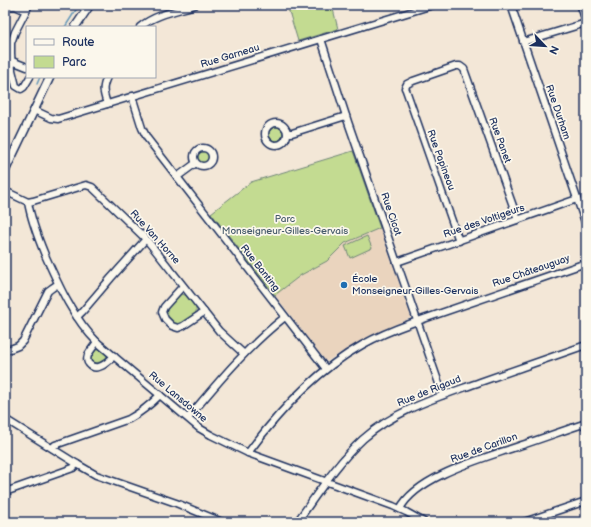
<svg xmlns="http://www.w3.org/2000/svg" width="591" height="527" font-family="'Balsamiq Sans',sans-serif">
  <rect width="100%" height="100%" fill="#f3e7d7"/>
  <filter id="ink" filterUnits="userSpaceOnUse"><feTurbulence type="fractalNoise" baseFrequency=".025" numOctaves="2"/><feDisplacementMap in="SourceGraphic" scale="8" xChannelSelector="R" yChannelSelector="G"/><feConvolveMatrix kernelMatrix="1 2 1 2 8 2 1 2 1" color-interpolation-filters="sRGB"/></filter>
  <g filter="url(#ink)">
    <polygon fill="#ead4be" points="380,228 410,315 410,318 367,337 327,361 325,360 275,295 301,275 327,261 345,243"/>
    <g fill="#c3db91" stroke="#6f8578">
      <polygon points="287,5 332,5 338,29 298,41"/>
      <circle cx="276" cy="134" r="7"/>
      <polygon points="353,151 380,228 345,243 327,261 301,275 275,295 211,213 251,182"/>
      <circle cx="203" cy="157" r="5.5"/>
      <polygon points="367,236 372,248 350,258 345,246"/>
      <path d="M181 294 185 295 186 296C189 300 195 305 196 309 198 316 182 323 177 325 165 319 163 312 172 303 175 299 177 296 181 294Z"/>
      <path d="M97 349C101 349 106 353 107 357 103 361 97 365 91 361L90 358Z"/>
    </g>
    <g fill="none" stroke-linecap="round" stroke-linejoin="round">
      <g stroke="#6497b9" stroke-width="1.5">
        <polyline points="65,27 79,5"/>
        <polyline points="37,84 40,77"/>
      </g>
      <defs>
        <g id="minor">
          <polyline points="29,5 15,32 11,43 11,53 12,70 16,86 21,89 24,87 30,77"/>
          <polyline points="511,5 586,225"/>
          <polyline points="5,7 15,6 26,11"/>
          <path d="M140 27C156 14 176 11 195 5"/>
          <polyline points="321,39 348,122 443,395"/>
          <polyline points="523,42 586,23"/>
          <polyline points="12,61 27,67"/>
          <polyline points="132,96 142,128 147,138 326,369"/>
          <path d="M107 104C103 92 102 88 107 77"/>
          <polyline points="34,110 51,118 58,119 433,5"/>
          <circle cx="276" cy="134" r="11"/>
          <polyline points="287,133 292,133 346,116"/>
          <circle cx="203" cy="157" r="9"/>
          <polyline points="177,177 196,163"/>
          <path d="M5 191 28 202C31 220 38 238 45 255 59 286 73 318 97 342L199 428 211 435 248 453 393 506 406 512 424 522"/>
          <polyline points="28,202 33,201 86,185 92,187 146,239 155,250 219,331 244,354"/>
          <polyline points="459,241 406,90 405,88 407,84 413,81 456,66 460,66 464,69 518,220"/>
          <polyline points="397,262 577,199"/>
          <polyline points="183,286 164,307 162,312 165,319 172,326 178,328 183,326 204,312"/>
          <polyline points="77,317 82,312 111,278 146,239"/>
          <path d="M97 342C94 346 90 351 88 355 87 358 87 362 89 364 97 373 108 362 114 356"/>
          <polyline points="5,351 18,346 23,341 48,291 52,288 58,284"/>
          <path d="M188 418C218 382 248 346 285 317"/>
          <polyline points="5,419 77,464 96,475 176,503 222,522"/>
          <path d="M52 448 55 445 129 419C140 413 151 404 160 395"/>
          <path d="M248 453C279 411 316 371 362 345 378 336 395 329 412 323L586 263"/>
          <polyline points="5,492 73,468 77,464"/>
          <path d="M400 509C416 477 481 459 513 448 538 440 562 431 586 423"/>
          <path d="M297 522C318 493 337 463 363 439 397 409 439 397 480 382 515 370 551 357 586 345"/>
          <polyline points="524,522 586,501"/>
        </g>
        <g id="tertiary">
          <polyline points="581,5 586,20"/>
          <polyline points="75,27 90,5"/>
          <polyline points="5,171 50,77"/>
        </g>
      </defs>
      <use href="#minor" stroke="#1b2f5e" stroke-width="9"/>
      <use href="#tertiary" stroke="#1b2f5e" stroke-width="10"/>
      <use href="#minor" stroke="#fbf7ec" stroke-width="6"/>
      <use href="#tertiary" stroke="#fbf7ec" stroke-width="7"/>
    </g>
  </g>
  <circle fill="#1f6fb2" stroke="#fbf7ec" stroke-width="1.5" cx="344" cy="285" r="4"/>
  <g text-anchor="middle" dominant-baseline="central" stroke-width="3.5" stroke-linejoin="round" paint-order="stroke">
    <g font-size="10" fill="#1b2f5e" stroke="#fbf7ec">
      <text transform="translate(230 56) rotate(-17)">Rue Garneau</text>
      <text transform="translate(558 112) rotate(71)">Rue Durham</text>
      <text transform="translate(500 140) rotate(70)">Rue Panet</text>
      <text transform="translate(441 160) rotate(70)">Rue Papineau</text>
      <text transform="translate(391 214) rotate(71)">Rue Cicot</text>
      <text transform="translate(484 221) rotate(-19)">Rue des Voltigeurs</text>
      <text transform="translate(155 237) rotate(48)">Rue Van Horne</text>
      <text transform="translate(260 268) rotate(52)">Rue Banting</text>
      <text transform="translate(531 271) rotate(-19)">Rue Châteauguay</text>
      <text transform="translate(429 391) rotate(-22)">Rue de Rigaud</text>
      <text transform="translate(178 397) rotate(40)">Rue Lansdowne</text>
      <text transform="translate(484 448) rotate(-20)">Rue de Carillon</text>
    </g>
    <g font-size="10" fill="#455a6b" stroke="#fbf7ec">
      <text x="285" y="219">Parc<tspan x="285" dy="12">Monseigneur-Gilles-Gervais</tspan></text>
    </g>
    <g font-size="10" fill="#1b2f5e" stroke="#fbf7ec" text-anchor="start">
      <text x="352" y="279">École<tspan x="352" dy="12">Monseigneur-Gilles-Gervais</tspan></text>
    </g>
  </g>
  <rect width="591" height="527" fill="none" stroke="#fbf7ec" stroke-width="20"/>
  <rect x="10" y="10" width="571" height="507" fill="none" stroke="#1b2f5e" stroke-width="1.5" filter="url(#ink)"/>
  <rect x="26" y="26" width="130" height="52" fill="#fbf7ec" stroke="#a1a7b3"/>
  <rect x="34" y="39" width="20" height="6" fill="#fbf7ec" stroke="#a1a7b3"/>
  <text x="62" y="46" font-size="12" fill="#1b2f5e">Route</text>
  <rect x="34" y="56" width="20" height="12" fill="#c3db91" stroke="#a1a7b3"/>
  <text x="62" y="66" font-size="12" fill="#1b2f5e">Parc</text>
  <g transform="translate(545 46) rotate(115)" stroke="#fbf7ec" stroke-width="3" paint-order="stroke">
  <path d="M0-3L7 15L0 10L-7 15Z" fill="#1b2f5e"/>
  <text y="-6" font-size="11" font-weight="bold" text-anchor="middle" fill="#1b2f5e">N</text>
  </g>
</svg>
